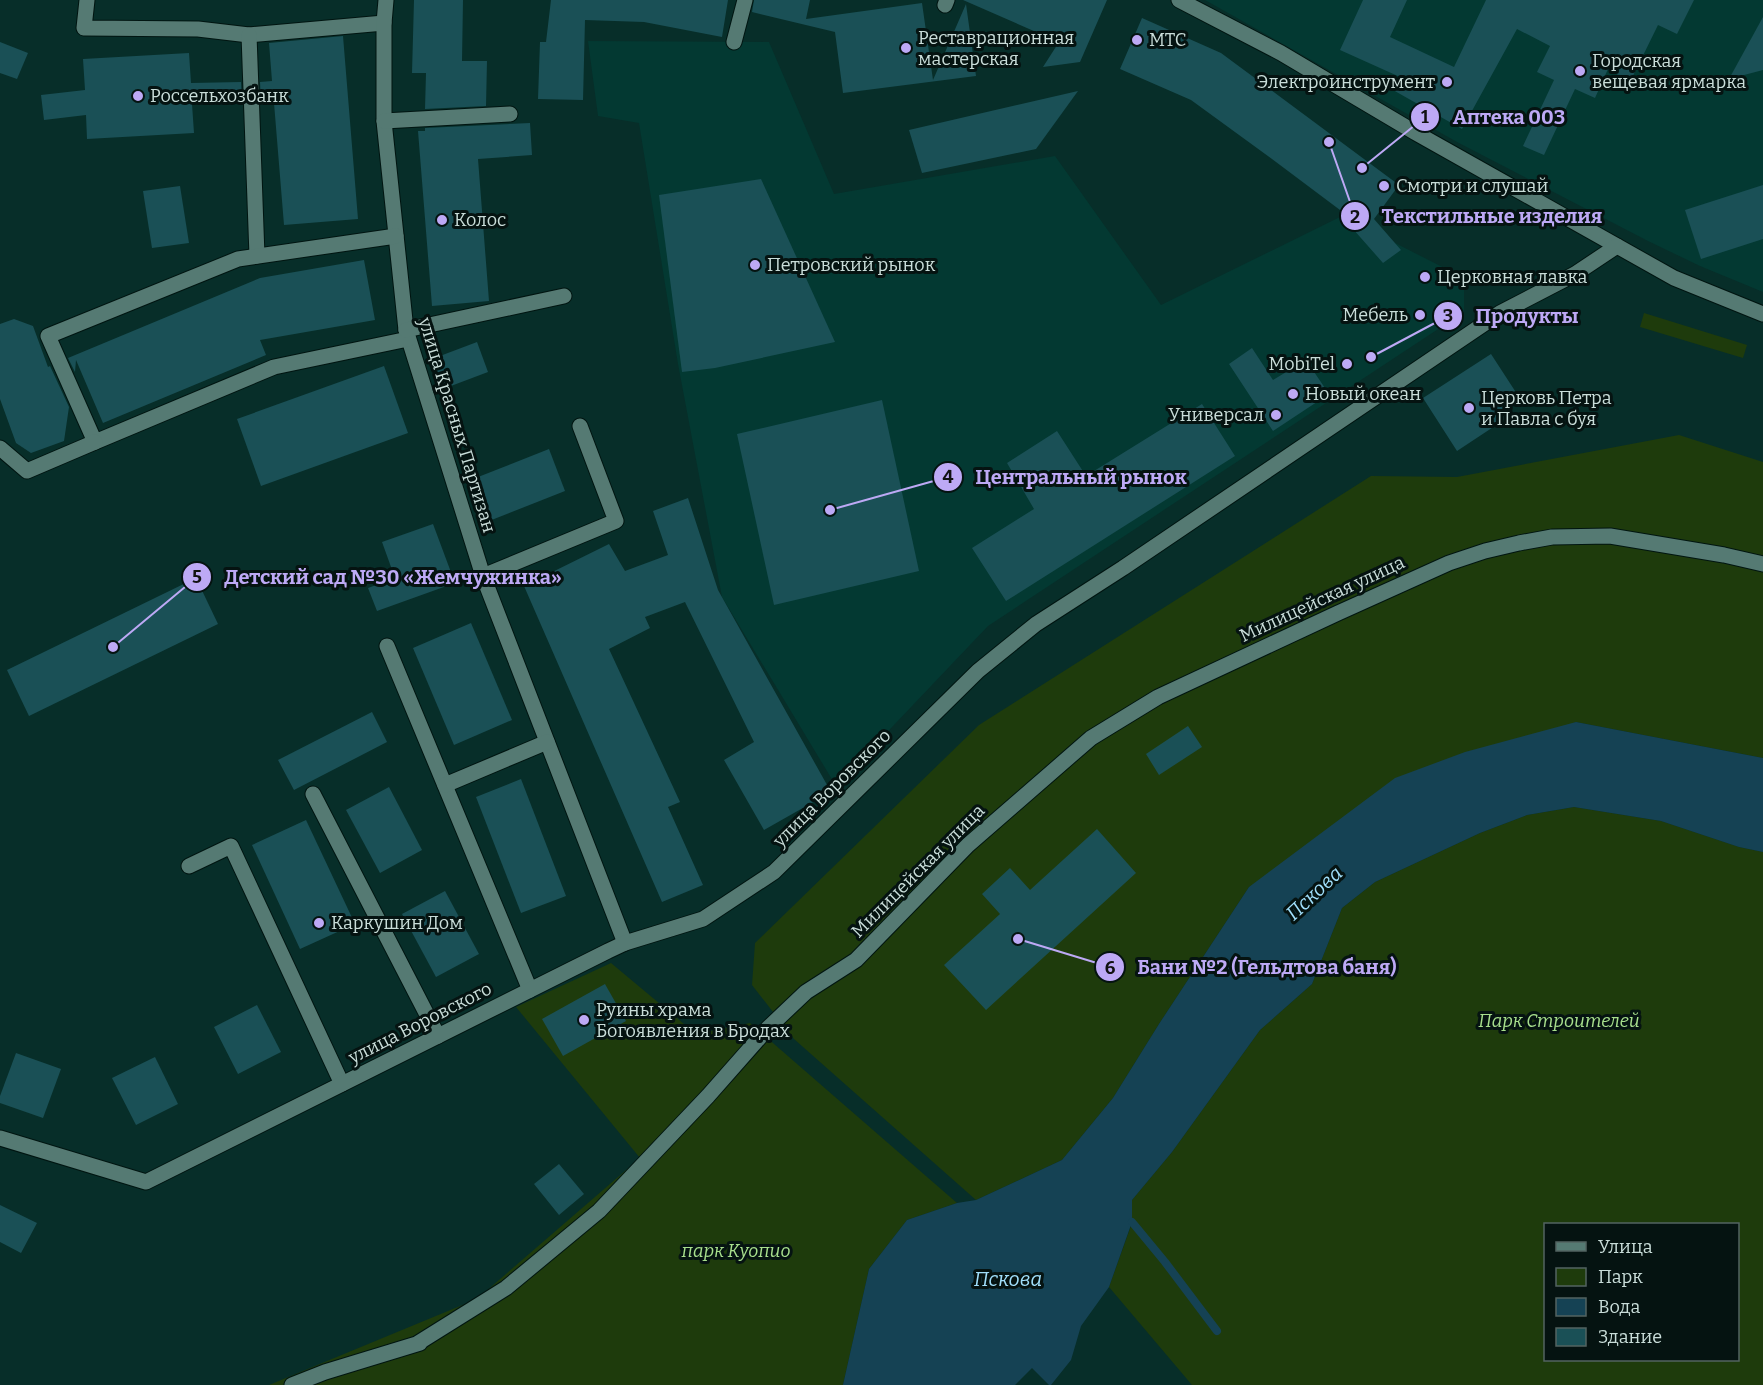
<svg xmlns="http://www.w3.org/2000/svg" width="1763" height="1385" font-family="Bitter,serif">
  <rect width="100%" height="100%" fill="#072e29"/>
  <g fill="#033932">
    <polygon points="1205,0 1763,0 1763,292 1700,266 1648,241 1457,142"/>
    <polygon points="588,41 769,42 834,194 1055,156 1161,305 1342,216 1464,278 1464,312 988,626 836,786 722,597 678,364 639,123 598,116"/>
  </g>
  <g fill="#1e3b0c" fill-rule="evenodd">
    <polygon points="1644,313 1747,345 1743,358 1640,327"/>
    <polygon points="1679,435 1763,462 1763,758 1576,722 1249,887 1159,1024 1113,1098 1062,1160 976,1200 794,1039 752,985 755,943 979,725 1371,476 1457,477"/>
    <path d="M1574 807 1661 821 1739 847 1763 852V1385H1192L1109 1287 1132 1223V1200L1172 1152 1260 1030 1312 984 1342 908 1375 882 1480 833 1527 815ZM1546 1224H1738V1360H1546Z"/>
    <polygon points="611,963 696,1034 750,1023 957,1203 907,1220 869,1269 843,1385 269,1385 477,1299 640,1158 516,1007"/>
  </g>
  <polygon fill="#154254" points="1576,722 1763,758 1763,852 1739,847 1661,821 1574,807 1527,815 1480,833 1375,882 1342,908 1312,984 1260,1030 1172,1152 1132,1200 1132,1222 1109,1287 1081,1326 1071,1360 1051,1385 1049,1385 1032,1368 1015,1385 843,1385 869,1269 907,1220 957,1203 976,1200 1062,1160 1113,1098 1159,1024 1249,887 1395,778 1465,752"/>
  <g fill="none" stroke-linecap="round" stroke-linejoin="round">
    <polyline stroke="#154254" stroke-width="8" points="1132,1222 1165,1262 1217,1331"/>
  </g>
  <g fill="#1a5056">
    <polygon points="414,0 463,0 462,61 487,61 486,106 425,109 426,73 412,73"/>
    <polygon points="551,0 728,0 722,37 644,22 585,20 583,100 538,99 540,42 546,42"/>
    <polygon points="754,0 810,0 806,19 922,3 933,80 966,4 976,76 843,93 835,32 752,12"/>
    <polygon points="963,0 1107,0 1080,62 1043,67 1059,42"/>
    <polygon points="1363,0 1407,0 1390,37 1454,67 1486,0 1694,0 1677,34 1658,25 1630,82 1608,69 1595,98 1575,89 1544,155 1523,146 1554,80 1537,72 1550,46 1517,29 1462,129 1393,90 1400,77 1340,50"/>
    <polygon points="1763,17 1763,70 1729,79"/>
    <polygon points="1142,18 1221,53 1399,185 1374,219 1401,250 1383,263 1353,229 1360,225 1272,159 1191,100 1120,69"/>
    <polygon points="343,36 358,219 284,225 274,103 261,103 260,82 272,81 269,43"/>
    <polygon points="0,42 28,53 17,79 0,73"/>
    <polygon points="189,53 191,83 241,82 242,103 192,104 194,133 87,139 86,115 44,120 41,95 85,90 83,59"/>
    <polygon points="1078,91 1036,149 922,173 909,130"/>
    <polygon points="530,123 532,155 478,159 489,301 432,306 418,131 425,131 425,128"/>
    <polygon points="761,179 835,342 715,368 682,372 659,195"/>
    <polygon points="1763,185 1763,239 1701,259 1685,210"/>
    <polygon points="180,186 189,243 152,248 143,191"/>
    <polygon points="364,260 375,320 260,340 266,355 103,423 76,360 75,372 68,358 260,278"/>
    <polygon points="14,319 33,326 48,367 50,366 69,407 64,441 31,453 16,443 0,399 0,324"/>
    <polygon points="477,342 488,372 443,389 432,359"/>
    <polygon points="1252,348 1273,380 1306,360 1329,394 1273,431 1229,364"/>
    <polygon points="1491,354 1517,394 1505,402 1513,414 1457,451 1423,398"/>
    <polygon points="384,366 408,433 261,486 237,419"/>
    <polygon points="882,400 919,571 774,605 737,434"/>
    <polygon points="1202,404 1235,456 1006,601 972,548 1034,509 1007,463 1057,431 1086,476"/>
    <polygon points="549,449 565,491 489,521 473,479"/>
    <polygon points="688,498 718,590 831,792 764,830 724,760 754,742 685,602 645,617 650,628 609,649 680,802 668,807 703,885 662,902 524,586 609,544 625,571 668,555 653,511"/>
    <polygon points="433,524 455,583 377,611 368,588 395,578 382,542"/>
    <polygon points="196,578 218,624 29,716 7,670"/>
    <polygon points="471,623 512,720 454,745 413,648"/>
    <polygon points="372,712 387,742 294,790 278,760"/>
    <polygon points="1188,726 1202,747 1159,775 1146,754"/>
    <polygon points="521,779 566,896 521,913 476,797"/>
    <polygon points="389,787 422,850 380,873 346,810"/>
    <polygon points="306,820 355,924 300,949 252,845"/>
    <polygon points="1097,829 1136,873 986,1010 944,965 1000,914 982,894 1010,868 1030,890"/>
    <polygon points="445,891 479,954 436,977 402,914"/>
    <polygon points="605,984 626,1021 563,1056 542,1019"/>
    <polygon points="257,1005 281,1052 238,1074 214,1027"/>
    <polygon points="16,1053 61,1069 43,1118 0,1103 0,1096"/>
    <polygon points="155,1057 178,1104 136,1125 112,1078"/>
    <polygon points="559,1164 584,1194 559,1215 534,1184"/>
    <polygon points="0,1205 37,1223 21,1253 0,1242"/>
  </g>
  <g fill="none" stroke-linecap="round" stroke-linejoin="round">
    <defs>
      <g id="minor">
        <polyline points="87,0 84,28 198,29 249,35 384,23"/>
        <polyline points="386,0 384,23 384,121 406,330 483,576 625,943"/>
        <polyline points="1179,0 1281,53 1416,133 1674,278 1763,314"/>
        <polyline points="945,5 947,0"/>
        <polyline points="249,35 257,256"/>
        <polyline points="734,42 745,0"/>
        <polyline points="384,121 510,114"/>
        <polyline points="396,236 238,259 48,336 95,442 274,367 408,339"/>
        <polyline points="406,330 564,296"/>
        <polyline points="0,448 27,471 95,442"/>
        <polyline points="483,576 616,521 580,426"/>
        <polyline points="387,646 530,990"/>
        <polyline points="445,785 547,742"/>
        <polyline points="313,794 438,1036"/>
        <polyline points="189,866 231,846 342,1084"/>
        <polyline points="0,1138 146,1182 608,951 625,943 703,919 774,872 978,671 1036,624 1123,568 1500,313 1575,274 1617,246"/>
        <polyline points="292,1385 325,1372 420,1343 418,1343 506,1288 599,1211 708,1096 768,1028 806,992 856,960 968,845 1091,738 1158,697 1338,613 1449,563 1485,551 1519,543 1552,537 1610,536 1724,555 1763,564"/>
      </g>
    </defs>
    <use href="#minor" stroke="#001511" stroke-width="17"/>
    <use href="#minor" stroke="#557a73" stroke-width="15"/>
  </g>
  <g fill="#bda9f5" stroke="#051311" stroke-width="2">
    <circle cx="1137" cy="40" r="6"/>
    <circle cx="906" cy="48" r="6"/>
    <circle cx="1580" cy="71" r="6"/>
    <circle cx="1447" cy="82" r="6"/>
    <circle cx="138" cy="96" r="6"/>
    <circle cx="1384" cy="186" r="6"/>
    <circle cx="442" cy="220" r="6"/>
    <circle cx="755" cy="265" r="6"/>
    <circle cx="1425" cy="277" r="6"/>
    <circle cx="1420" cy="315" r="6"/>
    <circle cx="1347" cy="364" r="6"/>
    <circle cx="1293" cy="394" r="6"/>
    <circle cx="1469" cy="408" r="6"/>
    <circle cx="1276" cy="415" r="6"/>
    <circle cx="319" cy="923" r="6"/>
    <circle cx="584" cy="1020" r="6"/>
  </g>
  <g text-anchor="middle" dominant-baseline="central" stroke-width="6" stroke-linejoin="round" paint-order="stroke">
    <g font-size="18" fill="#c9ddd9" stroke="#051311" text-anchor="start">
      <text x="918" y="38">Реставрационная<tspan x="918" dy="21">мастерская</tspan></text>
      <text x="1149" y="40">МТС</text>
      <text x="1592" y="61">Городская<tspan x="1592" dy="21">вещевая ярмарка</tspan></text>
      <text x="1435" y="82" text-anchor="end">Электроинструмент</text>
      <text x="150" y="96">Россельхозбанк</text>
      <text x="1396" y="186">Смотри и слушай</text>
      <text x="454" y="220">Колос</text>
      <text x="767" y="265">Петровский рынок</text>
      <text x="1437" y="277">Церковная лавка</text>
      <text x="1408" y="315" text-anchor="end">Мебель</text>
      <text x="1335" y="364" text-anchor="end">MobiTel</text>
      <text x="1305" y="394">Новый океан</text>
      <text x="1481" y="398">Церковь Петра<tspan x="1481" dy="21">и Павла с буя</tspan></text>
      <text x="1264" y="415" text-anchor="end">Универсал</text>
      <text x="331" y="923">Каркушин Дом</text>
      <text x="596" y="1010">Руины храма<tspan x="596" dy="21">Богоявления в Бродах</tspan></text>
    </g>
    <g font-size="18" fill="#c9ddd9" stroke="#051311">
      <text transform="translate(457 425) rotate(73)">улица Красных Партизан</text>
      <text transform="translate(1322 599) rotate(-25)">Милицейская улица</text>
      <text transform="translate(832 788) rotate(-45)">улица Воровского</text>
      <text transform="translate(918 871) rotate(-45)">Милицейская улица</text>
      <text transform="translate(420 1023) rotate(-27)">улица Воровского</text>
    </g>
    <g font-size="18" font-style="italic" fill="#a8e08d" stroke="#051311">
      <text x="1559" y="1021">Парк Строителей</text>
      <text x="736" y="1251">парк Куопио</text>
    </g>
    <g font-size="20" font-style="italic" fill="#a0dffb" stroke="#051311">
      <text transform="translate(1314 893) rotate(-43)">Пскова</text>
      <text x="1008" y="1279">Пскова</text>
    </g>
  </g>
  <path fill="none" stroke="#bda9f5" stroke-width="2" d="M1362 168L1425 117M1329 142L1355 216M1371 357L1448 316M830 510L948 477M113 647L197 577M1018 939L1110 967"/>
  <g fill="#bda9f5" stroke="#051311" stroke-width="2">
    <circle cx="1362" cy="168" r="6"/>
    <circle cx="1329" cy="142" r="6"/>
    <circle cx="1371" cy="357" r="6"/>
    <circle cx="830" cy="510" r="6"/>
    <circle cx="113" cy="647" r="6"/>
    <circle cx="1018" cy="939" r="6"/>
    <circle cx="1425" cy="117" r="15"/>
    <circle cx="1355" cy="216" r="15"/>
    <circle cx="1448" cy="316" r="15"/>
    <circle cx="948" cy="477" r="15"/>
    <circle cx="197" cy="577" r="15"/>
    <circle cx="1110" cy="967" r="15"/>
  </g>
  <g font-size="18" text-anchor="middle" font-weight="bold" fill="#111">
    <text x="1425" y="123">1</text>
    <text x="1355" y="223">2</text>
    <text x="1448" y="322">3</text>
    <text x="948" y="483">4</text>
    <text x="197" y="583">5</text>
    <text x="1110" y="974">6</text>
  </g>
  <g font-size="20" text-anchor="middle" font-weight="bold" fill="#bda9f5" stroke="#051311" stroke-width="6" stroke-linejoin="round" paint-order="stroke">
    <text x="1509" y="124">Аптека 003</text>
    <text x="1492" y="223">Текстильные изделия</text>
    <text x="1527" y="323">Продукты</text>
    <text x="1081" y="484">Центральный рынок</text>
    <text x="393" y="584">Детский сад №30 «Жемчужинка»</text>
    <text x="1267" y="974">Бани №2 (Гельдтова баня)</text>
  </g>
  <rect x="1544" y="1223" width="195" height="138" fill="#051311" stroke="#536461" stroke-width="1.5"/>
  <rect x="1556" y="1242" width="30" height="9" fill="#557a73" stroke="#536461" stroke-width="1.5"/>
  <text x="1598" y="1253" font-size="18" fill="#c9ddd9">Улица</text>
  <rect x="1556" y="1268" width="30" height="18" fill="#1e3b0c" stroke="#536461" stroke-width="1.5"/>
  <text x="1598" y="1283" font-size="18" fill="#c9ddd9">Парк</text>
  <rect x="1556" y="1298" width="30" height="18" fill="#154254" stroke="#536461" stroke-width="1.5"/>
  <text x="1598" y="1313" font-size="18" fill="#c9ddd9">Вода</text>
  <rect x="1556" y="1328" width="30" height="18" fill="#1a5056" stroke="#536461" stroke-width="1.5"/>
  <text x="1598" y="1343" font-size="18" fill="#c9ddd9">Здание</text>
</svg>
